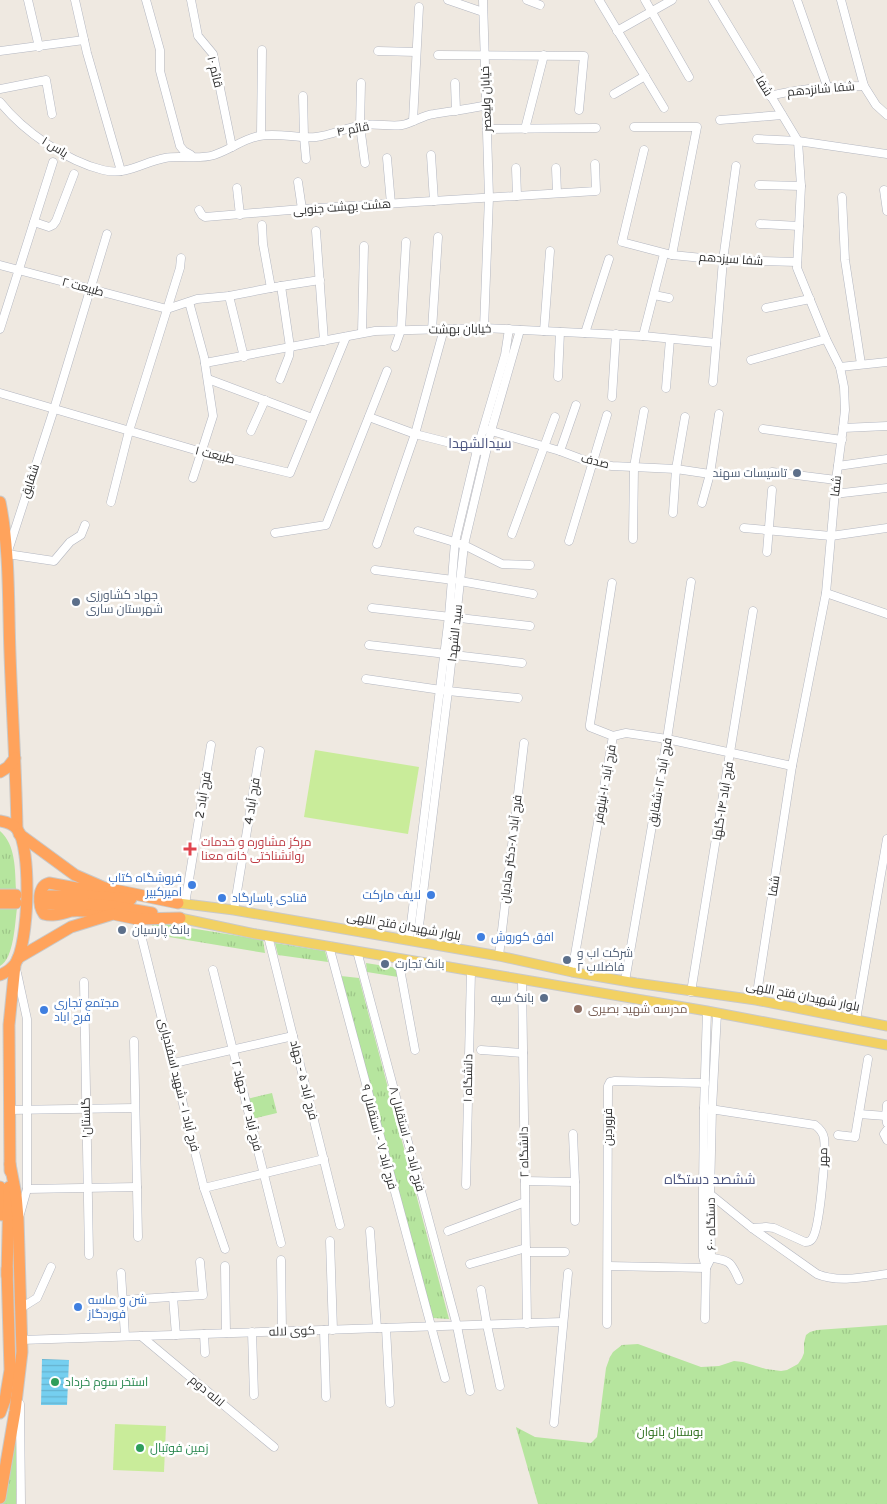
<svg xmlns="http://www.w3.org/2000/svg" width="887" height="1504" font-family="'Varela Round',Cairo,sans-serif">
  <defs>
    <pattern id="grass-tufts" width="24" height="20" patternUnits="userSpaceOnUse" patternTransform="scale(1.25)"><rect width="24" height="20" fill="#b6e59e"/><path d="M3 7l-1-3M5 7V3M7 7l1-3M15 17l-1-3M17 17v-4M19 17l1-3" fill="none" stroke="#9dc588"/></pattern>
    <pattern id="water-rules" width="6" height="5" patternUnits="userSpaceOnUse" patternTransform="scale(1.25)"><rect width="6" height="5" fill="#75cff0"/><path d="M0 2.5h6" fill="none" stroke="#66b2ce"/></pattern>
  </defs>
  <rect width="100%" height="100%" fill="#efe9e1"/>
  <g fill="url(#grass-tufts)">
    <path d="M0 831C16 845 15 870 16 889L0 890Z"/>
    <path d="M0 908H17C15 922 14 959 0 966Z"/>
    <polygon points="153,922 263,940 265,953 151,934"/>
    <polygon points="275,943 325,951 328,962 278,955"/>
    <polygon points="366,963 397,968 398,977 367,972"/>
    <polygon points="341,976 359,978 449,1319 433,1318"/>
    <polygon points="272,1093 277,1113 252,1119 247,1099"/>
    <polygon points="887,1325 887,1504 538,1504 516,1427 535,1437 591,1443 597,1437 598,1431 606,1368 610,1357 613,1352 622,1345 638,1344 701,1367 719,1366 734,1361 743,1362 766,1369 781,1371 787,1370 798,1364 802,1358 804,1353 804,1343 806,1335 810,1332 817,1330"/>
    <polygon points="17,1426 16,1504 2,1504"/>
  </g>
  <g fill="#c9ec9a">
    <polygon points="315,750 419,767 408,834 304,817"/>
    <polygon points="115,1424 166,1426 164,1472 113,1470"/>
  </g>
  <polygon fill="url(#water-rules)" points="42,1359 69,1360 67,1405 41,1405"/>
  <g fill="none" stroke-linecap="round" stroke-linejoin="round">
    <defs>
      <g id="minor">
        <polyline points="28,0 39,47"/>
        <polyline points="75,0 87,53 121,171"/>
        <polyline points="146,0 160,50 160,71 180,146 184,151 191,155"/>
        <polyline points="191,0 198,36 213,54 232,147"/>
        <polyline points="448,0 483,12"/>
        <polyline points="483,0 489,197 484,328"/>
        <polyline points="527,0 540,5"/>
        <polyline points="599,0 664,108"/>
        <polyline points="645,0 689,77"/>
        <polyline points="713,0 798,141 801,186 797,268 826,339 840,367 844,387 845,410 843,428 836,480 826,593 792,766 756,1000"/>
        <polyline points="797,0 827,86"/>
        <polyline points="841,0 864,86 876,105 887,115"/>
        <polyline points="617,31 672,0"/>
        <polyline points="0,51 84,40"/>
        <polyline points="378,51 416,52"/>
        <polyline points="438,55 584,56 579,110"/>
        <polyline points="361,83 360,126 365,163"/>
        <polyline points="455,83 456,111"/>
        <polyline points="0,89 46,80 52,114"/>
        <polyline points="614,94 645,76"/>
        <polyline points="303,96 304,137 306,159"/>
        <path d="M770 96C801 88 832 86 864 86"/>
        <path d="M0 102C23 131 66 161 103 170 127 176 143 162 165 158 181 155 199 160 214 155 230 150 243 139 259 136 278 132 298 139 316 137 332 135 348 127 364 125 377 123 390 127 402 125 413 123 423 115 434 114 452 111 469 109 487 105"/>
        <polyline points="720,120 782,115"/>
        <polyline points="413,121 419,7"/>
        <polyline points="634,127 697,127 672,255"/>
        <polyline points="487,129 596,128"/>
        <polyline points="525,129 544,55"/>
        <polyline points="261,135 262,50"/>
        <polyline points="757,139 798,141 887,154"/>
        <polyline points="644,150 622,242 672,255 723,260 797,262"/>
        <polyline points="431,155 434,201"/>
        <polyline points="387,158 391,204"/>
        <polyline points="516,168 517,196"/>
        <polyline points="556,168 557,193"/>
        <polyline points="298,182 302,209"/>
        <polyline points="759,185 801,186"/>
        <polyline points="237,188 240,215"/>
        <polyline points="884,190 887,211"/>
        <polyline points="842,197 845,260 861,364"/>
        <polyline points="199,210 202,215 205,217 302,209 596,191 595,164"/>
        <polyline points="34,222 49,227 53,225 56,221 74,174"/>
        <polyline points="760,224 799,226"/>
        <polyline points="262,225 263,244 271,288"/>
        <polyline points="316,231 324,341"/>
        <polyline points="0,265 167,309"/>
        <polyline points="654,295 669,298"/>
        <polyline points="229,296 244,357"/>
        <polyline points="189,302 204,357 213,416 193,478"/>
        <polyline points="766,308 810,299"/>
        <polyline points="167,309 197,299 229,296 281,286 320,280"/>
        <polyline points="0,329 53,162"/>
        <polyline points="432,330 438,237"/>
        <polyline points="544,331 550,251"/>
        <polyline points="362,333 364,246"/>
        <polyline points="585,333 609,259"/>
        <polyline points="643,336 664,254"/>
        <polyline points="395,347 401,330 406,242"/>
        <polyline points="751,360 826,339"/>
        <polyline points="205,363 375,331 484,328 643,336 716,343"/>
        <polyline points="840,367 887,362"/>
        <polyline points="558,377 560,332"/>
        <polyline points="208,379 312,418"/>
        <polyline points="280,379 289,356 290,347 281,286"/>
        <polyline points="713,382 723,260 736,166"/>
        <polyline points="666,388 670,339"/>
        <polyline points="0,393 195,450 290,473 346,337"/>
        <polyline points="612,397 616,334"/>
        <polyline points="369,417 415,434 482,451"/>
        <polyline points="843,428 887,426"/>
        <polyline points="763,429 842,440"/>
        <polyline points="488,430 560,451 592,463 612,466 676,469 710,474"/>
        <polyline points="251,431 265,400"/>
        <polyline points="560,451 576,405"/>
        <polyline points="838,466 887,459"/>
        <polyline points="772,472 836,480"/>
        <polyline points="834,494 887,488"/>
        <polyline points="111,502 129,431 180,268 181,258"/>
        <polyline points="702,503 710,474 719,414"/>
        <polyline points="673,513 676,469 685,417"/>
        <polyline points="85,525 81,535 70,542 54,561 7,554 54,409 107,234"/>
        <polyline points="744,528 831,536 887,528"/>
        <polyline points="418,531 464,545 502,564 530,565"/>
        <polyline points="275,533 326,525 387,371"/>
        <polyline points="512,534 555,417"/>
        <polyline points="633,539 634,467 644,411"/>
        <polyline points="569,541 607,415"/>
        <polyline points="377,544 415,434 444,329"/>
        <polyline points="767,552 772,490"/>
        <polyline points="375,570 453,580"/>
        <polyline points="460,581 533,594"/>
        <polyline points="826,593 887,614"/>
        <polyline points="372,608 530,626"/>
        <polyline points="369,645 522,663"/>
        <polyline points="366,679 448,691 518,698"/>
        <polyline points="613,736 626,733 667,739 792,766"/>
        <polyline points="185,904 211,745"/>
        <polyline points="234,910 260,751"/>
        <polyline points="137,919 204,1188 225,1249"/>
        <polyline points="268,936 340,1225"/>
        <polyline points="409,940 449,616 455,542 477,450 505,355 509,329"/>
        <polyline points="417,942 448,691 464,545 491,431 520,330"/>
        <polyline points="329,946 445,1378"/>
        <polyline points="357,951 457,1326 470,1391"/>
        <polyline points="499,956 524,743"/>
        <polyline points="398,958 415,1050"/>
        <polyline points="213,970 281,1243"/>
        <polyline points="572,972 613,736 590,727 590,724 612,583"/>
        <polyline points="17,973 27,1019 27,1189 20,1214"/>
        <polyline points="522,980 527,1324"/>
        <polyline points="625,981 667,739 691,582"/>
        <polyline points="84,982 89,1255"/>
        <polyline points="691,992 753,611"/>
        <polyline points="856,1020 887,839"/>
        <polyline points="134,1041 138,1237"/>
        <polyline points="481,1050 523,1053"/>
        <polyline points="174,1063 293,1036"/>
        <polyline points="887,1105 886,1116 887,1123"/>
        <path d="M704 1108 815 1125C819 1128 823 1132 824 1138 826 1152 820 1229 812 1239 810 1242 808 1242 805 1242L774 1228 766 1227 752 1228"/>
        <polyline points="9,1110 135,1108"/>
        <polyline points="859,1114 886,1116"/>
        <polyline points="887,1130 884,1134 887,1140"/>
        <polyline points="838,1135 855,1137 868,1059"/>
        <polyline points="525,1181 575,1182 573,1134"/>
        <polyline points="466,1185 471,971"/>
        <polyline points="204,1188 324,1159"/>
        <polyline points="27,1189 137,1187"/>
        <path d="M707 1193 710 1194 752 1228 817 1274C838 1283 865 1277 887 1274"/>
        <polyline points="575,1221 575,1182"/>
        <polyline points="370,1231 377,1328"/>
        <polyline points="448,1231 525,1202"/>
        <polyline points="330,1241 333,1330"/>
        <polyline points="526,1252 565,1252"/>
        <path d="M708 1257C729 1261 730 1259 739 1280"/>
        <polyline points="281,1260 282,1331"/>
        <polyline points="470,1264 526,1248"/>
        <polyline points="225,1266 226,1333"/>
        <polyline points="608,1266 706,1268"/>
        <polyline points="706,1268 711,1258 710,1194 712,1109 717,1013"/>
        <polyline points="121,1273 125,1336"/>
        <polyline points="481,1290 487,1325 500,1386"/>
        <polyline points="173,1297 176,1335"/>
        <polyline points="123,1300 203,1295 200,1262"/>
        <polyline points="21,1308 37,1298 51,1267"/>
        <polyline points="705,1319 706,1268 703,1257 703,1192 704,1108 707,1011"/>
        <polyline points="607,1324 608,1086 610,1082 615,1081 705,1083"/>
        <polyline points="386,1328 390,1403"/>
        <polyline points="324,1330 326,1397"/>
        <polyline points="252,1332 254,1395"/>
        <polyline points="204,1334 205,1353"/>
        <polyline points="141,1336 274,1447"/>
        <polyline points="21,1340 563,1322"/>
        <polyline points="20,1404 21,1504"/>
        <polyline points="554,1423 568,1273"/>
      </g>
      <g id="major">
        <polyline points="178,903 234,910 499,956 572,972 636,983 756,1000 887,1026"/>
        <polyline points="180,918 256,934 707,1011 887,1045"/>
      </g>
      <g id="highway">
        <path d="M0 502C10 551 8 603 10 654 12 712 16 770 17 829"/>
        <polyline points="0,772 8,767 15,758"/>
        <path d="M0 821C6 822 13 824 17 829 32 847 29 945 15 964 12 968 5 973 0 975"/>
        <polyline points="19,834 75,875 105,888 178,903"/>
        <path d="M101 888H76L49 883C37 886 38 906 44 914 53 917 63 913 72 911 84 910 96 912 108 914"/>
        <polyline points="0,895 16,895"/>
        <polyline points="45,896 86,896 131,899"/>
        <polyline points="0,903 16,903"/>
        <polyline points="44,904 87,904 112,906 152,913"/>
        <polyline points="18,958 71,927 113,914 137,919 180,918"/>
        <polyline points="10,1171 9,1025 15,965"/>
        <polyline points="0,1187 2,1215"/>
        <polyline points="7,1276 9,1187"/>
        <polyline points="0,1413 5,1400 10,1370 7,1269"/>
        <polyline points="0,1498 15,1411 22,1352 18,1218 16,1195 10,1164"/>
      </g>
    </defs>
    <use href="#minor" stroke="#b4b7c1" stroke-width="9"/>
    <use href="#major" stroke="#c9c9c9" stroke-width="11"/>
    <use href="#highway" stroke="#c9c9c9" stroke-width="13"/>
    <use href="#minor" stroke="#fff" stroke-width="8"/>
    <use href="#major" stroke="#f2d163" stroke-width="9"/>
    <use href="#highway" stroke="#ffa35c" stroke-width="11"/>
  </g>
  <g fill="#5c6f8a" stroke="#fff" stroke-width="2">
    <circle cx="797" cy="473" r="5"/>
    <circle cx="76" cy="602" r="5"/>
    <circle cx="122" cy="930" r="5"/>
    <circle cx="567" cy="960" r="5"/>
    <circle cx="385" cy="964" r="5"/>
    <circle cx="544" cy="998" r="5"/>
  </g>
  <path fill="#e0444e" stroke="#fff" stroke-width="2" d="M187.5 841.5h5v5h5v5h-5v5h-5v-5h-5v-5h5z"/>
  <g fill="#3f7fe0" stroke="#fff" stroke-width="2">
    <circle cx="192" cy="885" r="5"/>
    <circle cx="431" cy="895" r="5"/>
    <circle cx="222" cy="898" r="5"/>
    <circle cx="481" cy="937" r="5"/>
    <circle cx="44" cy="1010" r="5"/>
    <circle cx="78" cy="1307" r="5"/>
  </g>
  <circle fill="#8d6e63" stroke="#fff" stroke-width="2" cx="578" cy="1009" r="5"/>
  <g fill="#2e9e5b" stroke="#fff" stroke-width="2">
    <circle cx="55" cy="1382" r="5"/>
    <circle cx="140" cy="1448" r="5"/>
  </g>
  <g text-anchor="middle" dominant-baseline="central" stroke-width="5" stroke-linejoin="round" paint-order="stroke">
    <g font-size="12" fill="#2e2e2e" stroke="#fff">
      <text transform="translate(215 72) rotate(76)">قائم ۱۰</text>
      <text transform="translate(764 86) rotate(59)">شفا</text>
      <text transform="translate(821 89) rotate(-5)">شفا شانزدهم</text>
      <text transform="translate(486 99) rotate(-92)">خیابان ولیعصر</text>
      <text transform="translate(353 129) rotate(-11)">قائم ۴</text>
      <text transform="translate(55 147) rotate(32)">یاس ۱</text>
      <text transform="translate(342 207) rotate(-4)">هشت بهشت جنوبی</text>
      <text transform="translate(731 259) rotate(4)">شفا سیزدهم</text>
      <text transform="translate(83 287) rotate(15)">طبیعت ۲</text>
      <text transform="translate(460 329) rotate(-1)">خیابان بهشت</text>
      <text transform="translate(215 455) rotate(14)">طبیعت ۱</text>
      <text transform="translate(595 461) rotate(14)">صدف</text>
      <text transform="translate(30 481) rotate(-72)">شقایق</text>
      <text transform="translate(836 486) rotate(-84)">شفا</text>
      <text transform="translate(455 633) rotate(-84)">سید الشهدا</text>
      <text transform="translate(660 782) rotate(-80)">فرح آباد ۱۲-شقایق</text>
      <text transform="translate(605 784) rotate(-80)">فرح آباد ۱۰-نیلوفر</text>
      <text transform="translate(203 795) rotate(-81)">فرح آباد 2</text>
      <text transform="translate(252 801) rotate(-81)">فرح آباد 4</text>
      <text transform="translate(723 801) rotate(-81)">فرح آباد ۱۴-گلها</text>
      <text transform="translate(511 849) rotate(-83)">فرح آباد ۸-دکتر هادیان</text>
      <text transform="translate(774 886) rotate(-81)">شفا</text>
      <text transform="translate(404 926) rotate(10)">بلوار شهیدان فتح اللهی</text>
      <text transform="translate(803 996) rotate(11)">بلوار شهیدان فتح اللهی</text>
      <text transform="translate(468 1078) rotate(-89)">دانشگاه ۱</text>
      <text transform="translate(304 1080) rotate(76)">فرح آباد ۵ - جهاد</text>
      <text transform="translate(179 1085) rotate(76)">فرح آباد ۱ - شهید اسفندیاری</text>
      <text transform="translate(247 1106) rotate(76)">فرح آباد ۳ - جهاد ۲</text>
      <text transform="translate(86 1118) rotate(-91)">گلستان۱</text>
      <text transform="translate(608 1127) rotate(-90)">فروردین</text>
      <text transform="translate(379 1137) rotate(75)">فرح آباد ۷ - استقلال ۹</text>
      <text transform="translate(407 1139) rotate(75)">فرح آباد ۹ - استقلال ۸</text>
      <text transform="translate(524 1152) rotate(-91)">دانشگاه ۲</text>
      <text transform="translate(823 1157) rotate(-88)">مهر</text>
      <text transform="translate(711 1224) rotate(-91)">۶۰۰ دستگاه</text>
      <text transform="translate(292 1331) rotate(-2)">کوی لاله</text>
      <text transform="translate(207 1391) rotate(40)">لاله دوم</text>
    </g>
    <g font-size="12" fill="#4e5e75" stroke="#fff" text-anchor="start">
      <text x="787" y="473" text-anchor="end">تاسیسات سهند</text>
      <text x="86" y="595">جهاد کشاورزی<tspan x="86" dy="14">شهرستان ساری</tspan></text>
      <text x="132" y="930">بانک پارسیان</text>
      <text x="577" y="953">شرکت اب و<tspan x="577" dy="14">فاضلاب ۲</tspan></text>
      <text x="395" y="964">بانک تجارت</text>
      <text x="534" y="998" text-anchor="end">بانک سپه</text>
    </g>
    <g font-size="12" fill="#be3a42" stroke="#fff" text-anchor="start">
      <text x="201" y="842">مرکز مشاوره و خدمات<tspan x="201" dy="14">روانشناختی خانه معنا</tspan></text>
    </g>
    <g font-size="12" fill="#366cbe" stroke="#fff" text-anchor="start">
      <text x="182" y="878" text-anchor="end">فروشگاه کتاب<tspan x="182" dy="14">امیرکبیر</tspan></text>
      <text x="421" y="895" text-anchor="end">لایف مارکت</text>
      <text x="232" y="898">قنادی پاسارگاد</text>
      <text x="491" y="937">افق کوروش</text>
      <text x="54" y="1003">مجتمع تجاری<tspan x="54" dy="14">فرح اباد</tspan></text>
      <text x="88" y="1300">شن و ماسه<tspan x="88" dy="14">فوردگاز</tspan></text>
    </g>
    <g font-size="12" fill="#785e54" stroke="#fff" text-anchor="start">
      <text x="588" y="1009">مدرسه شهید بصیری</text>
    </g>
    <g font-size="12" fill="#27864d" stroke="#fff" text-anchor="start">
      <text x="65" y="1382">استخر سوم خرداد</text>
      <text x="150" y="1448">زمین فوتبال</text>
    </g>
    <g font-size="12" fill="#2c6e1b" stroke="#fff">
      <text x="670" y="1432">بوستان بانوان</text>
    </g>
    <g font-size="14" fill="#4d5680" stroke="#fff">
      <text x="480" y="443">سیدالشهدا</text>
      <text x="710" y="1179">ششصد دستگاه</text>
    </g>
  </g>
</svg>
